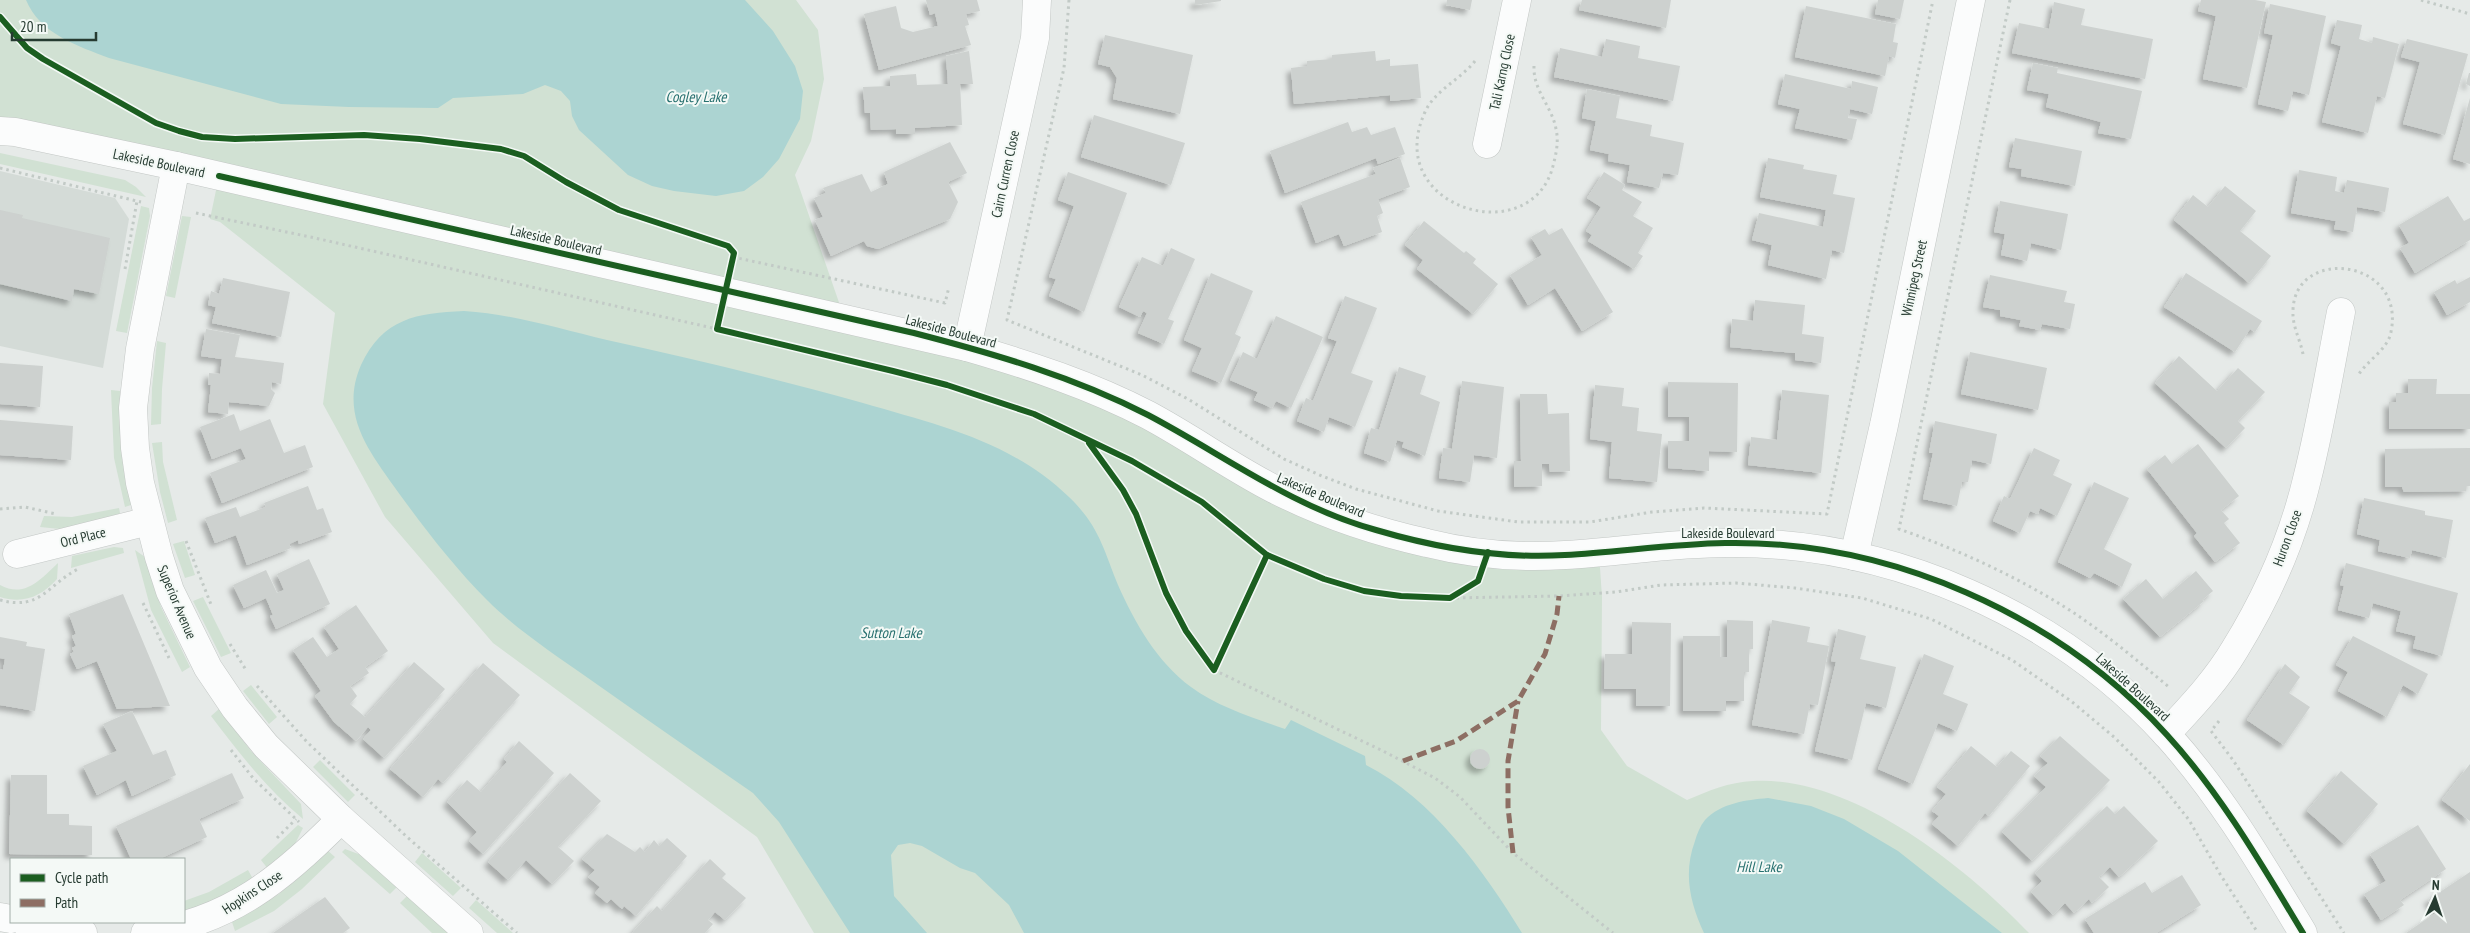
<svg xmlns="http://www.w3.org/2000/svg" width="2470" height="933" font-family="'PT Sans Narrow',sans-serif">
  <defs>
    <filter id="shadow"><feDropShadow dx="-4.5" dy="4.5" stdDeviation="2.5" flood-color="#0004"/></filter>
  </defs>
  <rect width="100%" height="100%" fill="#e6eae8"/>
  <polygon fill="#d4dbd7" points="0,171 115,198 129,219 103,368 0,346"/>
  <g fill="#d1e1d3">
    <path d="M0 0H796L818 30 824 79 811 141 795 175 844 317 967 347 1376 531 1599 553 1602 597 1601 730 1627 766 1687 800C1708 791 1729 782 1753 781 1851 775 1965 866 2029 933H814L757 837 493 643 385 517 323 404 335 313 220 222 210 219 219 176 0 131Z"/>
    <polygon points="0,153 125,180 136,187 146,197 0,164"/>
    <polygon points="141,206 149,208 150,216 127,333 116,331"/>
    <polygon points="182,216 191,217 175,298 166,296"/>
    <polygon points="157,341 166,343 162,389 161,424 151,425 152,388"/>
    <path d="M111 390 120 391C119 429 124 464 132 502L131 505 125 507 114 458Z"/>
    <polygon points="162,442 163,462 177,520 168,523 160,492 152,443"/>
    <polygon points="119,508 120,513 117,516 70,530 40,527 44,516 72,517"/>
    <polygon points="184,541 195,575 185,578 173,544"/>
    <polygon points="114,547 123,548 124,553 71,568 72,556"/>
    <polygon points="135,550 145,557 161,607 190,667 182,672 151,610"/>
    <path d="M58 563 57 579C41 597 23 604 0 597V585C25 599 42 578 58 563Z"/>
    <polygon points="203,597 231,653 221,657 193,601"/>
    <polygon points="251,685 277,717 269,724 243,691"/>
    <path d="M219 709 251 751 301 804 303 819C267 789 239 753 211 716Z"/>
    <polygon points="320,760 355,795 348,802 313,767"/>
    <polygon points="298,825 303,828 295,844 268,869 261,860"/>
    <polygon points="345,849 361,855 397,887 390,894 342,852"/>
    <polygon points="327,850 335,857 302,889 274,911 235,931 232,922 279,894"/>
    <polygon points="422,853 461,888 453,896 415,862"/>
    <polygon points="248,870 253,879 230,894 184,912 184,901 209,892"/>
    <polygon points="407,896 448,933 432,933 400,903"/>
    <polygon points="476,900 513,933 497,933 469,908"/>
  </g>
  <g fill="#acd4d2">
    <path d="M26 0H745L773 31 795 66 803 91 800 119 779 159 763 177 744 191 716 196 674 191 652 186 628 175 579 130 572 116 570 101 561 91 545 85 523 94 453 98 438 108 349 107 281 104 109 58C78 46 40 34 26 0Z"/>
    <path d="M464 311C513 314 559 329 607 340 693 359 778 379 863 403 938 425 1011 441 1069 497 1099 526 1103 548 1118 585 1135 623 1157 662 1191 687 1218 707 1254 718 1285 729L1291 720 1365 756 1366 765C1432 798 1484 871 1522 933H1024L1009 905 975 873 960 868 922 846 910 843 898 845 891 855 894 896 927 933H850L779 822 753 793C698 755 643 717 588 678 554 654 517 630 487 600 454 567 425 529 398 492 370 452 339 416 361 365 383 318 417 313 464 311Z"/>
    <path d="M1768 798 1811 806 1844 819 1898 851 2002 933H1704C1690 903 1683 873 1695 841 1697 834 1700 826 1705 820 1721 803 1746 800 1768 798Z"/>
  </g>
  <g fill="#cdd1cf" filter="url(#shadow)">
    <polygon points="926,0 977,0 980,11 966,14 969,25 965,26 971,45 879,70 864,14 896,6 901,28 913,32 938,26 935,13 930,15"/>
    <polygon points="1195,0 1221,0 1221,1 1195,5"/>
    <polygon points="1447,0 1472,0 1470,10 1446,5"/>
    <polygon points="1582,0 1671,0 1666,28 1579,10"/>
    <polygon points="1878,0 1904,0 1900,19 1875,14"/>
    <polygon points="2201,0 2255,0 2266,2 2247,88 2203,79 2216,16 2198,11"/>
    <polygon points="2054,2 2085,9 2081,25 2153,39 2145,79 2012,53 2019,23 2049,29"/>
    <polygon points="2270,4 2326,16 2309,95 2293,91 2288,111 2258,104 2273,35 2264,33"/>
    <polygon points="1806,6 1896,24 1893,42 1898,43 1895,58 1889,56 1885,76 1795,57"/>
    <polygon points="2337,20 2362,25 2359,39 2372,43 2373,37 2399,44 2385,98 2377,96 2368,133 2322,122 2341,46 2331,43"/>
    <polygon points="1105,35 1193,55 1180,114 1113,99 1117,78 1110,67 1098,64"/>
    <polygon points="1606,39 1640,46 1638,58 1680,66 1673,101 1554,77 1560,48 1602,57"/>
    <polygon points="2407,39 2468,54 2445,135 2403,124 2420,62 2401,57"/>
    <polygon points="969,51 973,84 960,84 962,125 915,128 915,134 896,134 896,129 871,130 870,113 865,113 863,87 890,86 890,76 916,74 917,85 948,84 946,56"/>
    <polygon points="1375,51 1376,61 1390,59 1390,66 1418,64 1421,98 1390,101 1390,95 1294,104 1291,68 1307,66 1307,61 1332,59 1332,55"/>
    <polygon points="2033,63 2058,68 2057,73 2142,91 2131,139 2098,133 2101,122 2046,107 2049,94 2027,90"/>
    <polygon points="2469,73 2470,73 2470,86 2466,84"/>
    <polygon points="1785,74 1851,89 1852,81 1878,87 1872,114 1850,109 1848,118 1857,119 1852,140 1795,128 1800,109 1778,104"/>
    <polygon points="1587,89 1620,96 1616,118 1652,125 1650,136 1684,143 1678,175 1663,173 1659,188 1627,182 1630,165 1608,161 1609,154 1590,150 1596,121 1582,118"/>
    <polygon points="2470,98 2470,164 2453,159"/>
    <polygon points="1094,115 1185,143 1171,185 1081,157"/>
    <polygon points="1348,122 1352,132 1367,127 1371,135 1395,127 1405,154 1378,164 1376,158 1285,193 1270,151"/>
    <polygon points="2015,138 2082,151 2075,186 2021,176 2022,169 2009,167"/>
    <polygon points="950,142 967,173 948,182 958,202 950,219 878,249 867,246 864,241 831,256 815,220 823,217 814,198 826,193 823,188 862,174 871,192 888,184 884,172"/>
    <polygon points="1400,158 1410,187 1378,199 1383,213 1377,216 1382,232 1344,246 1339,234 1316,243 1301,202 1376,174 1373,168"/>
    <polygon points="1768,158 1804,165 1803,169 1837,175 1833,194 1855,198 1844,253 1832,250 1826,279 1768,265 1772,245 1752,240 1759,213 1823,227 1826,210 1760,197"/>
    <polygon points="2299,170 2337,177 2335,191 2344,193 2347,180 2389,188 2385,212 2357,207 2353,232 2334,229 2336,221 2291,213"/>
    <polygon points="1068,172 1127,193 1084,312 1049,296 1056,279 1049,277 1074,206 1058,200"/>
    <polygon points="1604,172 1625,185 1622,190 1642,202 1633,216 1653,228 1638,253 1643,256 1634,269 1588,241 1592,235 1586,231 1601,207 1587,198"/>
    <polygon points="2225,186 2256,211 2240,231 2271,256 2249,283 2174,220 2193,195 2208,207"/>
    <polygon points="2448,196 2464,221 2470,218 2470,240 2415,273 2400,248 2409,243 2399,225"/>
    <polygon points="2000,201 2068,214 2061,250 2031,243 2027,261 2001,255 2005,234 1994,232"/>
    <polygon points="0,210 23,215 22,218 110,238 99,294 74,289 72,301 0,284"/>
    <polygon points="1424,221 1464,253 1466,251 1476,259 1473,263 1498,284 1473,314 1417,269 1423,260 1405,245"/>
    <polygon points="1562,228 1613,312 1582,331 1555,288 1528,305 1510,275 1542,255 1531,237 1545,229 1549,235"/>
    <polygon points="1171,248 1195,259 1168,319 1174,321 1164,344 1138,333 1147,313 1143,311 1140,317 1119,307 1142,257 1163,266"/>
    <polygon points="1211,273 1253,291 1235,334 1241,337 1221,383 1192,371 1202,348 1184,340"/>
    <polygon points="2186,273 2262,321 2255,332 2250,329 2235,352 2164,307"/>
    <polygon points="1990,275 2067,291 2064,302 2075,304 2070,329 2042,324 2040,330 2019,326 2021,320 2000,316 2000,310 1983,307"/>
    <polygon points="2470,277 2470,302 2447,315 2434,292 2455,280 2457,284"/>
    <polygon points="223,278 290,292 281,337 212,323 216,307 208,305 211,291 219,294"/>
    <polygon points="1345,296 1377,308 1351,373 1373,381 1355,427 1329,417 1324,432 1297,421 1306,398 1313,401 1337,341 1328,338"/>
    <polygon points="1755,300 1805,305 1802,334 1824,337 1821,363 1795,360 1795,353 1730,347 1732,319 1753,321"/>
    <polygon points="1276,316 1323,337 1291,408 1276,401 1272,408 1254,400 1258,392 1230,380 1243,352 1257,359"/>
    <polygon points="206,329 240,335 235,357 284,363 281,384 272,382 271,389 275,393 269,406 229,402 228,414 208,412 211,385 208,385 209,373 220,374 222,359 201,356"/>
    <polygon points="1970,352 2047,368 2038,410 1961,394"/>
    <polygon points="2179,356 2217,391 2238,368 2265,392 2238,421 2245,428 2226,448 2155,383"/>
    <polygon points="0,363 43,366 40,407 0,404"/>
    <polygon points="1399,367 1426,376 1420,394 1440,402 1425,456 1402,447 1404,442 1397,440 1390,462 1364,453 1371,428 1379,430"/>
    <polygon points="2408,379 2437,379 2436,394 2470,394 2470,429 2389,429 2389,402 2396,402 2396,393 2408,393"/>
    <polygon points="1462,381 1504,387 1497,458 1474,455 1470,482 1439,478 1443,448 1452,449"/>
    <polygon points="1668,382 1738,383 1737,452 1709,451 1709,471 1668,468 1668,441 1689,441 1689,417 1668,417"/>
    <polygon points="1595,385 1624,388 1622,406 1639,408 1637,431 1662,434 1657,482 1609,478 1612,442 1590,439"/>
    <polygon points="1782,390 1829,395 1821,473 1748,465 1751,437 1777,440"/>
    <polygon points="1520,394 1547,394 1548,414 1569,413 1570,471 1550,472 1549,464 1542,464 1542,486 1514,487 1514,461 1521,461"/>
    <polygon points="234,414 240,431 270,419 284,453 305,445 313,467 222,503 210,473 246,459 241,448 212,459 200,427"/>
    <polygon points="0,420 73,426 71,460 0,455"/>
    <polygon points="1935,421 1997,434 1991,464 1972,460 1968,482 1962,482 1957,506 1923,499 1933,453 1929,453"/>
    <polygon points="2198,444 2239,496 2221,510 2229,519 2224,523 2240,543 2215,562 2194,536 2197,533 2147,469 2165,455 2172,464"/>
    <polygon points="2034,448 2060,460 2053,475 2072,484 2057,516 2040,508 2038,514 2030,511 2020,533 1993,521 2004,496 2010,499"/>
    <polygon points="2470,448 2470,486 2466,486 2466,491 2404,492 2402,487 2385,487 2385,449"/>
    <polygon points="2094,482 2129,498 2104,549 2132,564 2122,587 2094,573 2090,578 2058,562"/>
    <polygon points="308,486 317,510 323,508 332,532 299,544 298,540 289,544 291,548 247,565 236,535 215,543 205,518 236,507 240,517 266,507 264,503"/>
    <polygon points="2364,498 2425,511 2425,515 2453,520 2446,558 2412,550 2410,558 2378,551 2380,540 2357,534"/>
    <polygon points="309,559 330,604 276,629 270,616 273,615 266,598 244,608 233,585 266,570 277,593 284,590 277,574"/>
    <polygon points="2346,563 2458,593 2442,656 2413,648 2416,636 2396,631 2401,611 2373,603 2369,618 2338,610 2344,586 2340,585"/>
    <polygon points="2196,571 2213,591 2202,600 2204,601 2160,637 2123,599 2146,579 2163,599"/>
    <polygon points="123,594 170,706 117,709 97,661 77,669 70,654 74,652 72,648 76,646 72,636 76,634 69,614"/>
    <polygon points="356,605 388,651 365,667 369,673 350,686 357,696 350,704 365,717 414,662 445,689 384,758 363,739 371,730 368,727 356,741 334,722 315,696 321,691 293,650 313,637 327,657 339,649 324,627"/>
    <polygon points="1727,620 1753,621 1753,649 1749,649 1749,672 1744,672 1744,701 1726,701 1726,711 1683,711 1683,636 1720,636 1720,657 1727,657"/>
    <polygon points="1772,620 1810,627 1807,642 1829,646 1818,705 1810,704 1804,734 1752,725"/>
    <polygon points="1632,622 1671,623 1670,706 1636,706 1636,689 1604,689 1605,654 1632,654"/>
    <polygon points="1838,629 1866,636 1860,659 1896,667 1886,708 1866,703 1852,760 1815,751 1836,662 1831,661"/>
    <polygon points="2353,636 2428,674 2418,694 2403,685 2387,717 2338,691 2348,672 2336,665"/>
    <polygon points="0,637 27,642 26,646 45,649 35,711 0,705 0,669 3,670 5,659 0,658"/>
    <polygon points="1924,654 1954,666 1943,694 1968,704 1957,731 1938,723 1913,784 1878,769"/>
    <polygon points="483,663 520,695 443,783 438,779 423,797 390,769"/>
    <polygon points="2285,664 2300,677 2289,693 2310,707 2284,745 2247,720"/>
    <polygon points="132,711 153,755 166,750 176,775 132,796 126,780 97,795 83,766 117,751 103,724"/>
    <polygon points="2060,736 2110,780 2032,861 2002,832 2046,787 2034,776 2048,763 2040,756"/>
    <polygon points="519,741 554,773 483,854 469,841 477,832 447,802 467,780 481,792 507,762 504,759"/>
    <polygon points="1971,746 1997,767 2011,751 2030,766 1989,816 1985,813 1958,846 1932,824 1939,816 1932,811 1946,794 1937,787"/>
    <circle cx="1480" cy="759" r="10"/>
    <polygon points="2470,764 2470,821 2442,800"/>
    <polygon points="2341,771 2378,804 2344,844 2307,811"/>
    <polygon points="232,773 244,798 199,819 207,837 159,859 131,859 116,826"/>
    <polygon points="570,773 601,801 558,847 574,861 552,884 526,860 508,880 488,862"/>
    <polygon points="11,775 47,775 47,814 69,814 69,825 92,826 92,855 9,854"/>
    <polygon points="2107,806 2115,814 2124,806 2158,841 2119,877 2110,867 2099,877 2109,887 2092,903 2089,899 2074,913 2065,903 2053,915 2031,892 2042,881 2035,873"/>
    <polygon points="2418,825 2446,869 2400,900 2404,905 2381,920 2364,894 2386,881 2370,854"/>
    <polygon points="607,834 635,852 640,847 645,852 654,840 659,846 667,838 687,856 636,916 624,906 622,909 611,899 607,903 595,893 600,887 588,877 595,870 582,859"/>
    <polygon points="710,859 726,874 722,878 746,898 725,920 715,912 708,920 713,924 705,933 632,933 657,906 662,911"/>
    <polygon points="2470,872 2470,933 2406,933 2437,912 2428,900"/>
    <polygon points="2182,875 2201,905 2156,933 2094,933 2085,919 2145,882 2152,893"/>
    <polygon points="325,897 350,928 343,933 273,933"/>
  </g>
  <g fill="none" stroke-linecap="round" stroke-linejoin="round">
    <defs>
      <g id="minor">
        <path d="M0 131 15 132 176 166 967 347C1029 365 1090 385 1148 415 1191 438 1231 467 1274 489 1323 514 1373 531 1427 543 1471 554 1520 558 1565 555 1619 552 1673 543 1727 543 1891 541 2058 614 2168 736 2221 795 2262 865 2303 933"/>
        <polyline points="1487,144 1517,0"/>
        <polyline points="176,166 140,349 133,408 135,448 140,483 159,557 170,591 208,668 235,708 266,746 341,819 469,933"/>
        <polyline points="967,347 1035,38 1037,0"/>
        <polyline points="17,554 149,521"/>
        <polyline points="1854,556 1884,425 1971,0"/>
        <path d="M2166 734C2191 707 2216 681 2235 649 2267 597 2293 538 2307 479 2321 424 2330 368 2341 312"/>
        <polyline points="0,917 11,919"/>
        <polyline points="25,922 83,933"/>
        <path d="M145 933C229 923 284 877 341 819"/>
      </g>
    </defs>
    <use href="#minor" stroke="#c3c7c5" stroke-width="29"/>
    <g stroke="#c2cac6" stroke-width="3" stroke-dasharray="2.5 4" stroke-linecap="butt">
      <polyline points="1069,0 1064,68 1007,320 1142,375 1188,399 1284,459 1322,476 1356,489 1438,511 1518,522 1590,522 1652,512 1704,508 1827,514 1933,0"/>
      <path d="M2010 0 1899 529C1959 550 2018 577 2071 611 2106 634 2138 661 2170 688"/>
      <polyline points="2421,0 2470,14"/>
      <path d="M1475 61C1460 80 1435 90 1425 112 1381 208 1531 252 1553 166 1556 154 1559 142 1556 129 1552 106 1533 91 1534 66"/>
      <polyline points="0,168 141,202"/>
      <polyline points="196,213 315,238 717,329"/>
      <polyline points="733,257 945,303 949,287"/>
      <polyline points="125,269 137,201"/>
      <path d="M2303 354C2300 339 2292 326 2293 310 2295 246 2406 258 2391 332 2388 349 2368 360 2359 374"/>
      <polyline points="0,509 25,507 56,514"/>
      <polyline points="186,541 212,607"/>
      <polyline points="1450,598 1559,596 1616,592 1661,585 1736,583 1795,588 1862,598 1931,619 2012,660 2071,701 2114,737 2159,782 2189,820 2220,874 2258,933"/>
      <path d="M0 600C41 611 47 585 78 569"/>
      <polyline points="143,603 169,658"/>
      <polyline points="230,644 246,670"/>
      <polyline points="1214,670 1383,751 1435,778 1460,797 1513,853 1613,933"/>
      <polyline points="257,686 307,742 407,837 517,933"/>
      <polyline points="2219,721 2211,731 2233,760 2344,933"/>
      <polyline points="231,750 253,778 299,822"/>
      <polyline points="277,838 296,819"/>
    </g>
    <use href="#minor" stroke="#fbfcfc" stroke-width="28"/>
    <g stroke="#8d6e63" stroke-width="5" stroke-dasharray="10 5" stroke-linecap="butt">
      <polyline points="1403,761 1456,741 1518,701 1545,654 1557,614 1559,596"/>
      <polyline points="1513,853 1508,807 1508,761 1518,701"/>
    </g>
    <defs>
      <g id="cycleway">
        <polyline points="0,17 27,48 43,59 156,123 179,131 202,137 235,139 364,135 420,139 501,149 524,156 566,182 619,210 728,246 734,253 717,329 893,371 947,385 1034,414 1132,461 1202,502 1267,555 1324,579 1364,591 1401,596 1450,598 1478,581 1488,552"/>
        <path d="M219 176 914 333C995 354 1074 377 1148 415 1224 455 1292 507 1376 530 1437 548 1502 559 1565 555 1619 552 1672 544 1725 543 1889 540 2057 614 2167 735 2221 794 2262 865 2303 933"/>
        <polyline points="1089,443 1123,490 1136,514 1166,593 1186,631 1214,670 1267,555"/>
      </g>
    </defs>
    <use href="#cycleway" stroke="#f4f9f6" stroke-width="9"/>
    <use href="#cycleway" stroke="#1b5e20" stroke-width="6"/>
  </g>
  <g text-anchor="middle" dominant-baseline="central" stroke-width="4" stroke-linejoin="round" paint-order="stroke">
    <g font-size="14" fill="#263b31" stroke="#f4f9f6">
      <text transform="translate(1502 72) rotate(-78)">Tali Karng Close</text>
      <text transform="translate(159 163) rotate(12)">Lakeside Boulevard</text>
      <text transform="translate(1005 174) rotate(-78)">Cairn Curren Close</text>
      <text transform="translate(556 240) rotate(13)">Lakeside Boulevard</text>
      <text transform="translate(1914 278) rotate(-78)">Winnipeg Street</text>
      <text transform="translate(951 331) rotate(15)">Lakeside Boulevard</text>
      <text transform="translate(1321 495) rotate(23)">Lakeside Boulevard</text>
      <text x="1728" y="533">Lakeside Boulevard</text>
      <text transform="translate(83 537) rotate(-14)">Ord Place</text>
      <text transform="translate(2287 538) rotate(-70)">Huron Close</text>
      <text transform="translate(177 602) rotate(67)">Superior Avenue</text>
      <text transform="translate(2133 687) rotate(42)">Lakeside Boulevard</text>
      <text transform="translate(252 892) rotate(-33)">Hopkins Close</text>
    </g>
    <g font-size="15" font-style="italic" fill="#27706f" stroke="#f4f9f6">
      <text x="696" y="96">Cogley Lake</text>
      <text x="891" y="632">Sutton Lake</text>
      <text x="1759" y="866">Hill Lake</text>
    </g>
  </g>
  <rect x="10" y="858" width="175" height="65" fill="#f4f9f6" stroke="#a2ada7"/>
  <rect x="20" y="874" width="25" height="8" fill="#1b5e20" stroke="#a2ada7"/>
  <text x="55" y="883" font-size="15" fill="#263b31">Cycle path</text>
  <rect x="20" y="899" width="25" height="8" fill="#8d6e63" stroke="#a2ada7"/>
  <text x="55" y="908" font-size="15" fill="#263b31">Path</text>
  <g transform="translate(2435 898) rotate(3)" stroke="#f4f9f6" stroke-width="4" paint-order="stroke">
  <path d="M0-4L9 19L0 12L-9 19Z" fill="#263b31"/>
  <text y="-8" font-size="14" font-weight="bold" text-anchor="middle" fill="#263b31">N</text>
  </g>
  <path d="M12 32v8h84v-8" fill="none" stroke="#263b31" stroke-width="2.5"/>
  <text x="20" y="32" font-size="15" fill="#263b31" stroke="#f4f9f6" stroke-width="4" paint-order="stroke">20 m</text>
</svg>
